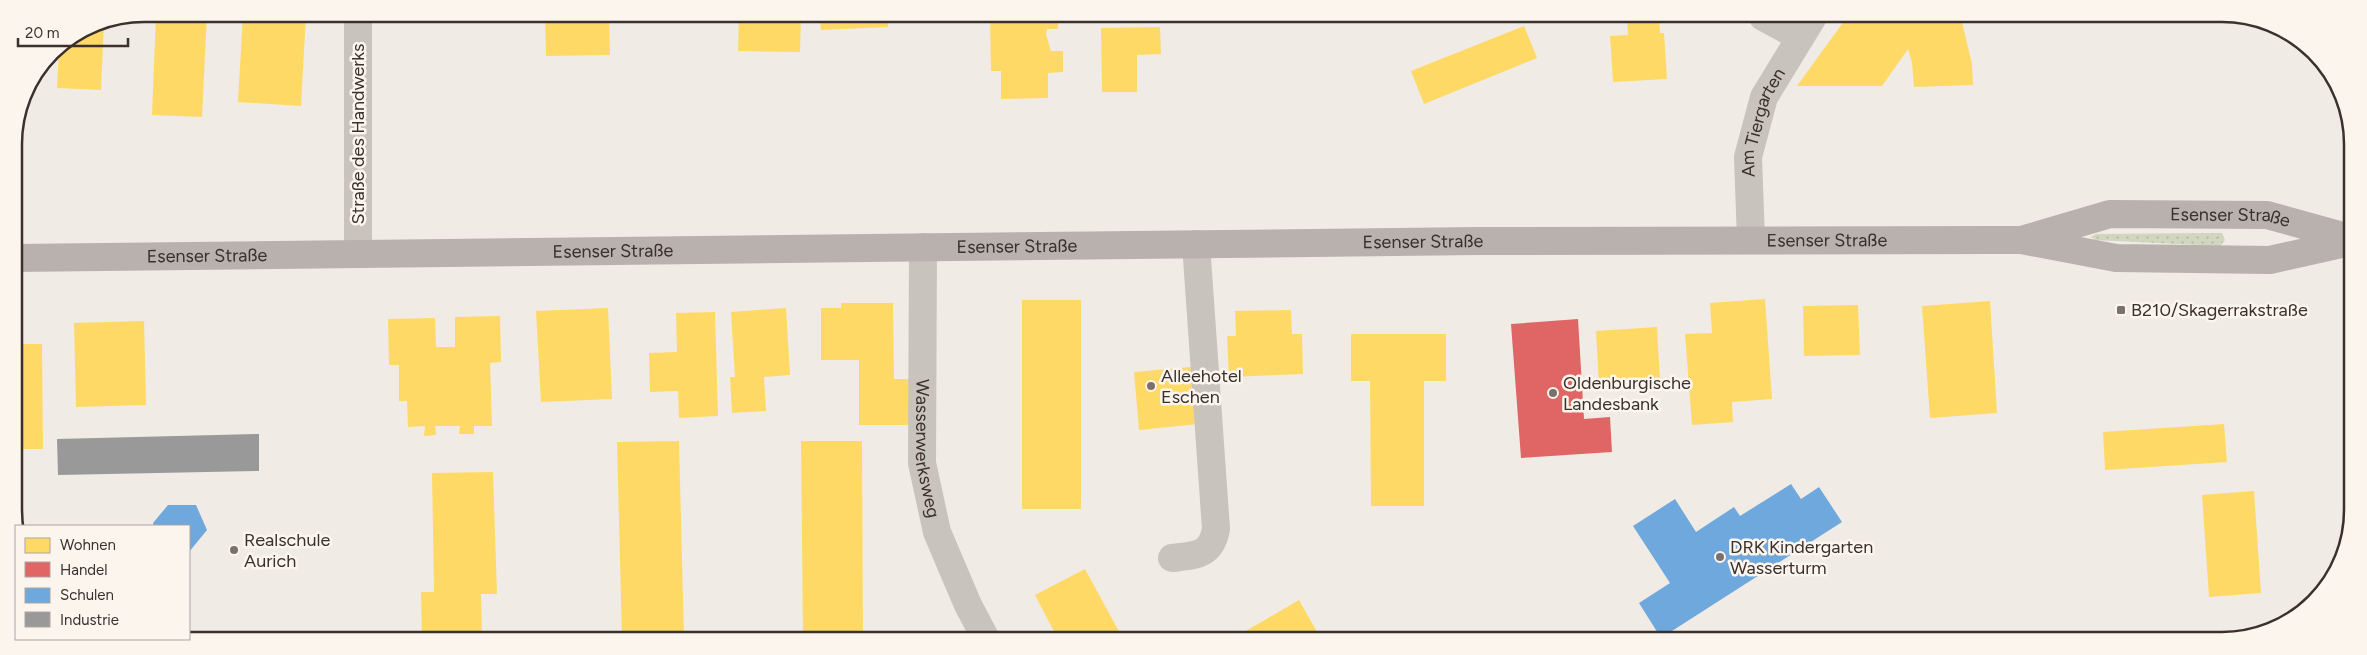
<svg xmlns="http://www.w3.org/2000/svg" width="2367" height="655" font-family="Figtree,sans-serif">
  <defs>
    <pattern id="grass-dots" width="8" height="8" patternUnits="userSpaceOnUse" patternTransform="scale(1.25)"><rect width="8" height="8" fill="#d1d6bf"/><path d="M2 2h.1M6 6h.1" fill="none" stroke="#b4b8a4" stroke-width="1.8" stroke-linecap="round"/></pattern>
  </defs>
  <rect width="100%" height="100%" fill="#f0ebe5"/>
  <polygon fill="url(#grass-dots)" points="2222,233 2225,240 2220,246 2095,240 2091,237 2096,234"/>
  <g fill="#ffd966">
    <polygon points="156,14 207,14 202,117 152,115"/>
    <polygon points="243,14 306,14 301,106 238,102"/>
    <polygon points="545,15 609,15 610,55 546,56"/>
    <polygon points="739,15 801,15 800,52 738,51"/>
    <polygon points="820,15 888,15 888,27 821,30"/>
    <polygon points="990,16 1058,16 1058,29 1047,29 1046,34 1051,51 1063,51 1063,72 1048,73 1048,98 1001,99 1001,71 991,71"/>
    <polygon points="1540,17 1565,17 1565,18 1541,22"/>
    <polygon points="1627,17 1659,17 1660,33 1664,33 1667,79 1613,82 1610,36 1628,35"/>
    <polygon points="1847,17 1961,18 1972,64 1973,85 1914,87 1912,63 1908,49 1882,86 1797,86"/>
    <polygon points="104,22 101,90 57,88 59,50 56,49 95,24"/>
    <polygon points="1524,26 1537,58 1424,104 1411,71"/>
    <polygon points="1160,27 1161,54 1137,55 1137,92 1102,92 1101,28"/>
    <polygon points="1765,299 1772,399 1732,402 1733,422 1692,425 1685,334 1712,333 1710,303"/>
    <rect x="1022" y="300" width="59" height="209"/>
    <polygon points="1990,301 1997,413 1930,418 1922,306"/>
    <polygon points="841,303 893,303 894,379 917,379 917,425 859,425 859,360 821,360 821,308 841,308"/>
    <polygon points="1858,305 1860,355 1804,356 1803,306"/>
    <polygon points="608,308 612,399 541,402 536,311"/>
    <polygon points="786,308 790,375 764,377 766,411 732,413 730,377 735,377 731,312"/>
    <polygon points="1291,310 1292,334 1302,334 1303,374 1229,377 1227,336 1236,336 1235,311"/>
    <polygon points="715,312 718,416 679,418 678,391 650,392 649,353 677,352 676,313"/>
    <polygon points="500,316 501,362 490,363 492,426 474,426 474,434 459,434 460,426 435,426 436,435 424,436 425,426 408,427 407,401 399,401 399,365 389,365 388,319 435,318 436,347 455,347 455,317"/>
    <polygon points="144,321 146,405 76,407 74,323"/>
    <polygon points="1657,327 1660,381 1599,385 1596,331"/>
    <polygon points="1351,334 1446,334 1446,381 1424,381 1424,506 1371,506 1370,381 1351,381"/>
    <polygon points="15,344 42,344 43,449 16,449"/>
    <polygon points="1202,366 1208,423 1139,430 1134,372"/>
    <polygon points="2224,424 2227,462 2105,470 2103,432"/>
    <polygon points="679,441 684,638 622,638 617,442"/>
    <polygon points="801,441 862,441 863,638 803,638"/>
    <polygon points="493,472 497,594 481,594 482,638 422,637 421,592 434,592 432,473"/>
    <polygon points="2254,491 2261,593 2209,597 2202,495"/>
    <polygon points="1085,569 1123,639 1058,639 1035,595"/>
    <polygon points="1299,600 1321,639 1232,639"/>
  </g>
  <polygon fill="#e06666" points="1578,319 1584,419 1610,417 1612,452 1521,458 1511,324"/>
  <g fill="#6fa8dc">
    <polygon points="1791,484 1801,499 1819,487 1842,522 1661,638 1639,603 1670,583 1633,526 1675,499 1696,532 1734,507 1740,516"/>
    <polygon points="168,505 196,505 207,530 189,552 189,526 154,526 153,523"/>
  </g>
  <polygon fill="#999" points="259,434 259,471 58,475 57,439"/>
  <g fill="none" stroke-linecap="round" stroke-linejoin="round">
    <g stroke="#c9c3be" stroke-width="28">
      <polyline points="1763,17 1800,37"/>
      <path id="s1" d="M1751 240 1748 157 1764 97 1813 17"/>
      <path id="s2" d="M923 247 922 463 937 532 968 605 986 639"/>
      <polyline points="358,254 358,14"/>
      <path d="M1172 558C1196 555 1211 556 1216 529L1196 244"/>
    </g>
    <g stroke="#b8b1ad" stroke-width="28">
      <path id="s3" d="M2025 239 2110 214 2267 215 2350 238"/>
      <path id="s4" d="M15 258 1478 241 1993 240H2021L2116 258 2270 260 2350 242"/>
    </g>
  </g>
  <g fill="#7a716c" stroke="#fbf5ee" stroke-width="2">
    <rect x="2116" y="305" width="10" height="10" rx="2.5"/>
    <circle cx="1151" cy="386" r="5"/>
    <circle cx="1553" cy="393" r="5"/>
    <circle cx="234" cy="550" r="5"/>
    <circle cx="1720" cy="557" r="5"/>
  </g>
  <g text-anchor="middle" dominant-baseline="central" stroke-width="5" stroke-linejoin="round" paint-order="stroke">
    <g font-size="18" fill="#3b302b" stroke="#fbf5ee">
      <text stroke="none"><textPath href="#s1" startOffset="120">Am Tiergarten</textPath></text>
      <text transform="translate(358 134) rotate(-90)">Straße des Handwerks</text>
      <text stroke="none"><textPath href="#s3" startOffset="209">Esenser Straße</textPath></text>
      <text stroke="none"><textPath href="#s4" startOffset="1812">Esenser Straße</textPath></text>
      <text stroke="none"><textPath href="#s4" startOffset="1408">Esenser Straße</textPath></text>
      <text stroke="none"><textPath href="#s4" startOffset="1002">Esenser Straße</textPath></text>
      <text stroke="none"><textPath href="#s4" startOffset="598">Esenser Straße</textPath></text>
      <text stroke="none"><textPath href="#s4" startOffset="192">Esenser Straße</textPath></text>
      <text stroke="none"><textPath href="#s2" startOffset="202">Wasserwerksweg</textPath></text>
    </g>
    <g font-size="18" fill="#3b302b" stroke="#fbf5ee" text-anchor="start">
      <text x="2131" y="310">B210/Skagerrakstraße</text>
      <text x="1161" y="376">Alleehotel<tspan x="1161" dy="21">Eschen</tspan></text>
      <text x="1563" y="383">Oldenburgische<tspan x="1563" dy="21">Landesbank</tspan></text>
      <text x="244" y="540">Realschule<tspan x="244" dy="21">Aurich</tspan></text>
      <text x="1730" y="547">DRK Kindergarten<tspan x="1730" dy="21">Wasserturm</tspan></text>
    </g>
  </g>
  <path d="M0 0H2367V655H0ZM144 22H2222A122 122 0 0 1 2344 144V510A122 122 0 0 1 2222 632H144A122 122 0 0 1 22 510V144A122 122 0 0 1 144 22Z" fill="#fbf5ee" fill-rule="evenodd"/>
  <path fill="none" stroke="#3b302b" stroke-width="2.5" d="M144 22H2222A122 122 0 0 1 2344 144V510A122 122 0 0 1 2222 632H144A122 122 0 0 1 22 510V144A122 122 0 0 1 144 22Z"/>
  <rect x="15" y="525" width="175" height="115" fill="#fbf5ee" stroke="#aea6a0"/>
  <rect x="25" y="538" width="25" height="15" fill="#ffd966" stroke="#aea6a0"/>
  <text x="60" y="550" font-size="15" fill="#3b302b">Wohnen</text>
  <rect x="25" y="562" width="25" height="15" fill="#e06666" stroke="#aea6a0"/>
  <text x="60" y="575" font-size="15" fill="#3b302b">Handel</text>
  <rect x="25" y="588" width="25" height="15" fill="#6fa8dc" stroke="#aea6a0"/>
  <text x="60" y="600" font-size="15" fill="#3b302b">Schulen</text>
  <rect x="25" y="612" width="25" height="15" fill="#999999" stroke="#aea6a0"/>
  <text x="60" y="625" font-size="15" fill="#3b302b">Industrie</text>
  <path d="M18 38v8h110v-8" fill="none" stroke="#3b302b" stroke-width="2.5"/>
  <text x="25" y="38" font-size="15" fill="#3b302b" stroke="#fbf5ee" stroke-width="4" paint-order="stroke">20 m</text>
</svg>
